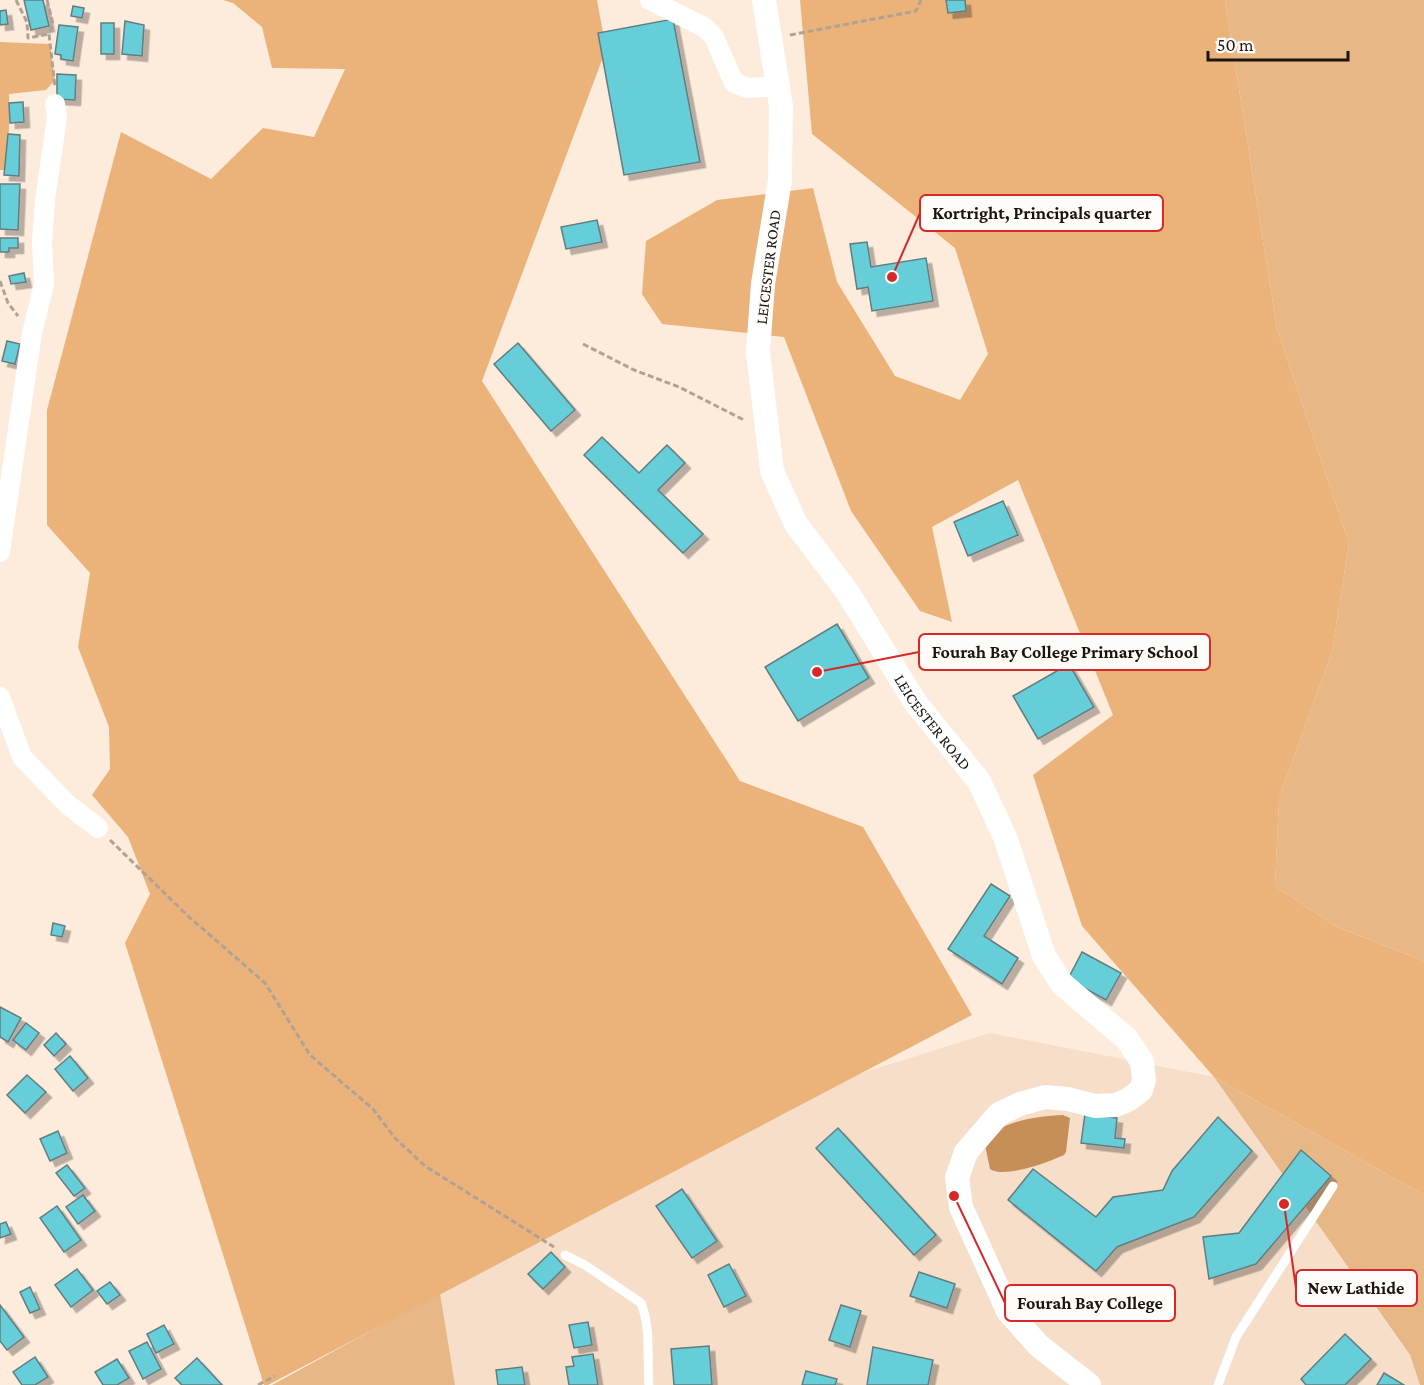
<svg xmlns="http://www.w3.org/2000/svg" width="1424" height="1385" font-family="'Crimson Pro',serif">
  <defs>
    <filter id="shadow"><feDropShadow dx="5.5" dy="5.5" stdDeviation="0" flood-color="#0004"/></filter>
  </defs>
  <rect width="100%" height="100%" fill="#fdebdb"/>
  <polygon fill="#f6dec8" points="990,1033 1214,1077 1410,1356 1420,1385 455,1385 440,1293 779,1099"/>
  <g fill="#e8b786">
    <polygon points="1225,0 1424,0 1424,961 1337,927 1275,886 1279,798 1332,652 1349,543 1277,329"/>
    <polygon points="1214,1077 1424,1195 1424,1385 1420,1385 1410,1355"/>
    <polygon points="440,1293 455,1385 272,1385"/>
  </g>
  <g fill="#ebb37a">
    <polygon points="223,0 597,0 606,49 482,381 740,781 863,827 972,1015 268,1385 264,1385 125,943 150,894 128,837 92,795 110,769 109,727 78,647 90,573 47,525 47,410 121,132 211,179 263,128 314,137 345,69 272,68 262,27 233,3"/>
    <polygon points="800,0 1225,0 1277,329 1349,543 1332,652 1279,798 1275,886 1337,927 1424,961 1424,1195 1214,1077 1082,926 1033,775 1113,715 1018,480 932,527 952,622 920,611 851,511 784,337 662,324 642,294 646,241 717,200 813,188 837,282 895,376 960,400 988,354 955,248 812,134"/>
    <polygon points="0,42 50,44 55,80 46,90 9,94 9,129 5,170 0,170"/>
  </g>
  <path fill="#c68f57" d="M1063 1115 1070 1118 1066 1152 1064 1155C1049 1162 1004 1179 990 1169L985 1145C989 1141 992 1133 997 1130 1016 1119 1042 1116 1063 1115Z"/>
  <g fill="#65ced8" stroke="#647d7f" stroke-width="1.5" filter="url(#shadow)">
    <polygon points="24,0 43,0 49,26 31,30"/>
    <polygon points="946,0 965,0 966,11 948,13"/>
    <polygon points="73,6 84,8 82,18 71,16"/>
    <polygon points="6,10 8,24 0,25 0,11"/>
    <polygon points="673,19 700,162 624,175 598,33"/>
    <polygon points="125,21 144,25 142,56 122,54"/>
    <rect x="101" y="23" width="13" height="31"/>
    <polygon points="59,25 78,27 73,61 61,59 61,55 55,54"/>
    <polygon points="57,74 76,75 75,100 57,99"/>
    <polygon points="23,102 24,122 10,123 9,103"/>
    <polygon points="8,134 20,135 19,176 4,175"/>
    <polygon points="0,184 20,184 18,230 0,229"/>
    <polygon points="597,220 602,242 566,249 561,227"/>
    <polygon points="0,238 18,238 18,248 9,248 9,252 0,252"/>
    <polygon points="867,242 871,267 926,258 933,301 872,311 868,287 857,289 850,244"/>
    <polygon points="24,273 26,282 11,284 9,276"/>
    <polygon points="7,341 20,344 15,364 2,361"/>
    <polygon points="518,343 575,410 551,431 494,364"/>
    <polygon points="602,437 639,473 667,445 685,463 658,490 703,534 683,553 584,455"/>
    <polygon points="1003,501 1018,535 968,556 954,522"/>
    <polygon points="837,624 869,678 798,721 765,667"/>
    <polygon points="1069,664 1094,707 1038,739 1013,696"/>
    <polygon points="991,884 1010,896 984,936 1018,958 1002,984 948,949"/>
    <polygon points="53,923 65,926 62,937 51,935"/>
    <polygon points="1082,952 1121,973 1106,1000 1068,979"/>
    <polygon points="0,1007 21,1018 8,1042 0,1037"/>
    <polygon points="26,1023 39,1033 26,1050 13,1040"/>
    <polygon points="56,1033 66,1044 54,1056 44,1045"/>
    <polygon points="70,1056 88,1078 73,1091 55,1069"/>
    <polygon points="27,1075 46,1092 25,1113 7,1095"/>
    <polygon points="1085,1114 1117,1118 1115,1138 1125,1139 1124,1148 1081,1143"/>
    <polygon points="1218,1117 1252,1151 1194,1217 1117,1247 1096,1271 1008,1200 1033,1169 1096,1217 1113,1197 1163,1190 1172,1171"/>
    <polygon points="838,1128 936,1235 914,1255 816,1148"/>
    <polygon points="58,1131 67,1153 50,1161 40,1139"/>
    <polygon points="1301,1150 1331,1176 1256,1264 1209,1279 1203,1237 1239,1233"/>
    <polygon points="67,1165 85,1188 74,1196 56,1173"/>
    <polygon points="682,1189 717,1241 692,1258 656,1206"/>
    <polygon points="83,1195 95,1211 78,1224 66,1207"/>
    <polygon points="57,1206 81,1240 64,1252 40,1218"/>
    <polygon points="6,1222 11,1234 0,1238 0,1224"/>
    <polygon points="551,1252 565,1267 543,1289 528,1274"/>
    <polygon points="729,1264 746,1296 724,1307 708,1275"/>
    <polygon points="77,1269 93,1290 71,1307 55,1285"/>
    <polygon points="919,1272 955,1284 947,1308 910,1296"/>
    <polygon points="110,1282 120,1295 107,1304 97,1291"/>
    <polygon points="30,1287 40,1309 30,1313 20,1292"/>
    <polygon points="0,1305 24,1337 7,1350 0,1341"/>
    <polygon points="841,1305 861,1311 850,1347 829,1340"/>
    <polygon points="588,1322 592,1345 574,1348 569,1325"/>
    <polygon points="164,1325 174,1344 156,1353 147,1334"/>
    <polygon points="1345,1334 1371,1359 1345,1385 1306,1385 1301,1379"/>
    <polygon points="147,1342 161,1369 143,1379 129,1351"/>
    <polygon points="709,1346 712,1385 674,1385 671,1349"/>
    <polygon points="873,1347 933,1360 928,1385 867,1385"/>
    <polygon points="593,1354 598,1385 569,1385 566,1367 574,1366 572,1357"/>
    <polygon points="35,1357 48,1377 35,1385 22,1385 13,1372"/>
    <polygon points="197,1358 222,1385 182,1385 175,1378"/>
    <polygon points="117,1359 129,1378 117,1385 103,1385 95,1372"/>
    <polygon points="522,1367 525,1385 498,1385 496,1370"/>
    <polygon points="806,1371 837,1379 835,1385 802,1385"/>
    <polygon points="1384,1373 1404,1385 1377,1385"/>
  </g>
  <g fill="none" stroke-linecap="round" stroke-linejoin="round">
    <g stroke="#b0a295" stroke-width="3" stroke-dasharray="6 3" stroke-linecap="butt">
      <polyline points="16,0 27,22 28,38 49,34"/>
      <polyline points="47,0 53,24 49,34 55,87"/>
      <polyline points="790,35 916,11 921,0"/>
      <polyline points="0,281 8,303 18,316"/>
      <polyline points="583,344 634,370 679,387 744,420"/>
      <polyline points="110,840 188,916 265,983 310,1055 373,1109 395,1138 425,1166 554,1247"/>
      <polyline points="258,1385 275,1376"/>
    </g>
    <g stroke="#fff" stroke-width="9">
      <path d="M565 1255 585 1265 641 1303C651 1328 647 1358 649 1385"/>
      <polyline points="1218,1385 1236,1337 1333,1186"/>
    </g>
    <g stroke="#fff" stroke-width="20">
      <polyline points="650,0 704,27 714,37 734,83 748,88 779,86"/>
      <polyline points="0,552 32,333 44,284 42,242 45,200 57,117 55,104"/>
      <polyline points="0,697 22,757 67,804 98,828"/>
    </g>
    <path stroke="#fff" stroke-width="24" id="s1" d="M764 0 781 106 780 180 763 284 758 352 772 471 796 524 848 593 915 702 979 781 1005 837 1044 956 1062 984 1127 1039 1142 1062 1144 1080 1141 1090 1128 1100 1116 1105 1095 1106 1068 1099 1045 1097 1020 1104 999 1114 966 1152 957 1178 961 1207 1008 1311 1038 1345 1089 1385"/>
  </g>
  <g text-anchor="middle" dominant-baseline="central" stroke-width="4.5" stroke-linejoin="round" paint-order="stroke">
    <g font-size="16" fill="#1b150f" stroke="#fffbf8">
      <text transform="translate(768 267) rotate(-83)">LEICESTER ROAD</text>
      <text stroke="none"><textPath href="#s1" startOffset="774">LEICESTER ROAD</textPath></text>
    </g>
  </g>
  <path fill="none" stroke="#d62828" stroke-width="2" d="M892 277L920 213M817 672L919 652M1284 1204L1296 1288M954 1196L1005 1303"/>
  <g fill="#d62828" stroke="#fffbf8" stroke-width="2">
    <circle cx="892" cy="277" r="6"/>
    <circle cx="817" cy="672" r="6"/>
    <circle cx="1284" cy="1204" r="6"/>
    <circle cx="954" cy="1196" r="6"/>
  </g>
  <g fill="#fffbf8" stroke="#d62828" stroke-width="2">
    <rect x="920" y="195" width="243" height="36" rx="6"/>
    <rect x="919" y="634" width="291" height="36" rx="6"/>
    <rect x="1296" y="1270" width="121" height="36" rx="6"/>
    <rect x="1005" y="1285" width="170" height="36" rx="6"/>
  </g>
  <g font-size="18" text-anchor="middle" font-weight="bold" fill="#1b150f">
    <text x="1042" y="219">Kortright, Principals quarter</text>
    <text x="1065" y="658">Fourah Bay College Primary School</text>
    <text x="1356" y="1294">New Lathide</text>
    <text x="1090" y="1309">Fourah Bay College</text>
  </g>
  <path d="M1208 51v9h140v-9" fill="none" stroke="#1b150f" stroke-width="3"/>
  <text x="1217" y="51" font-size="18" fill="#1b150f" stroke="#fffbf8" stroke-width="4.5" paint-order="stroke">50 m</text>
</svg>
